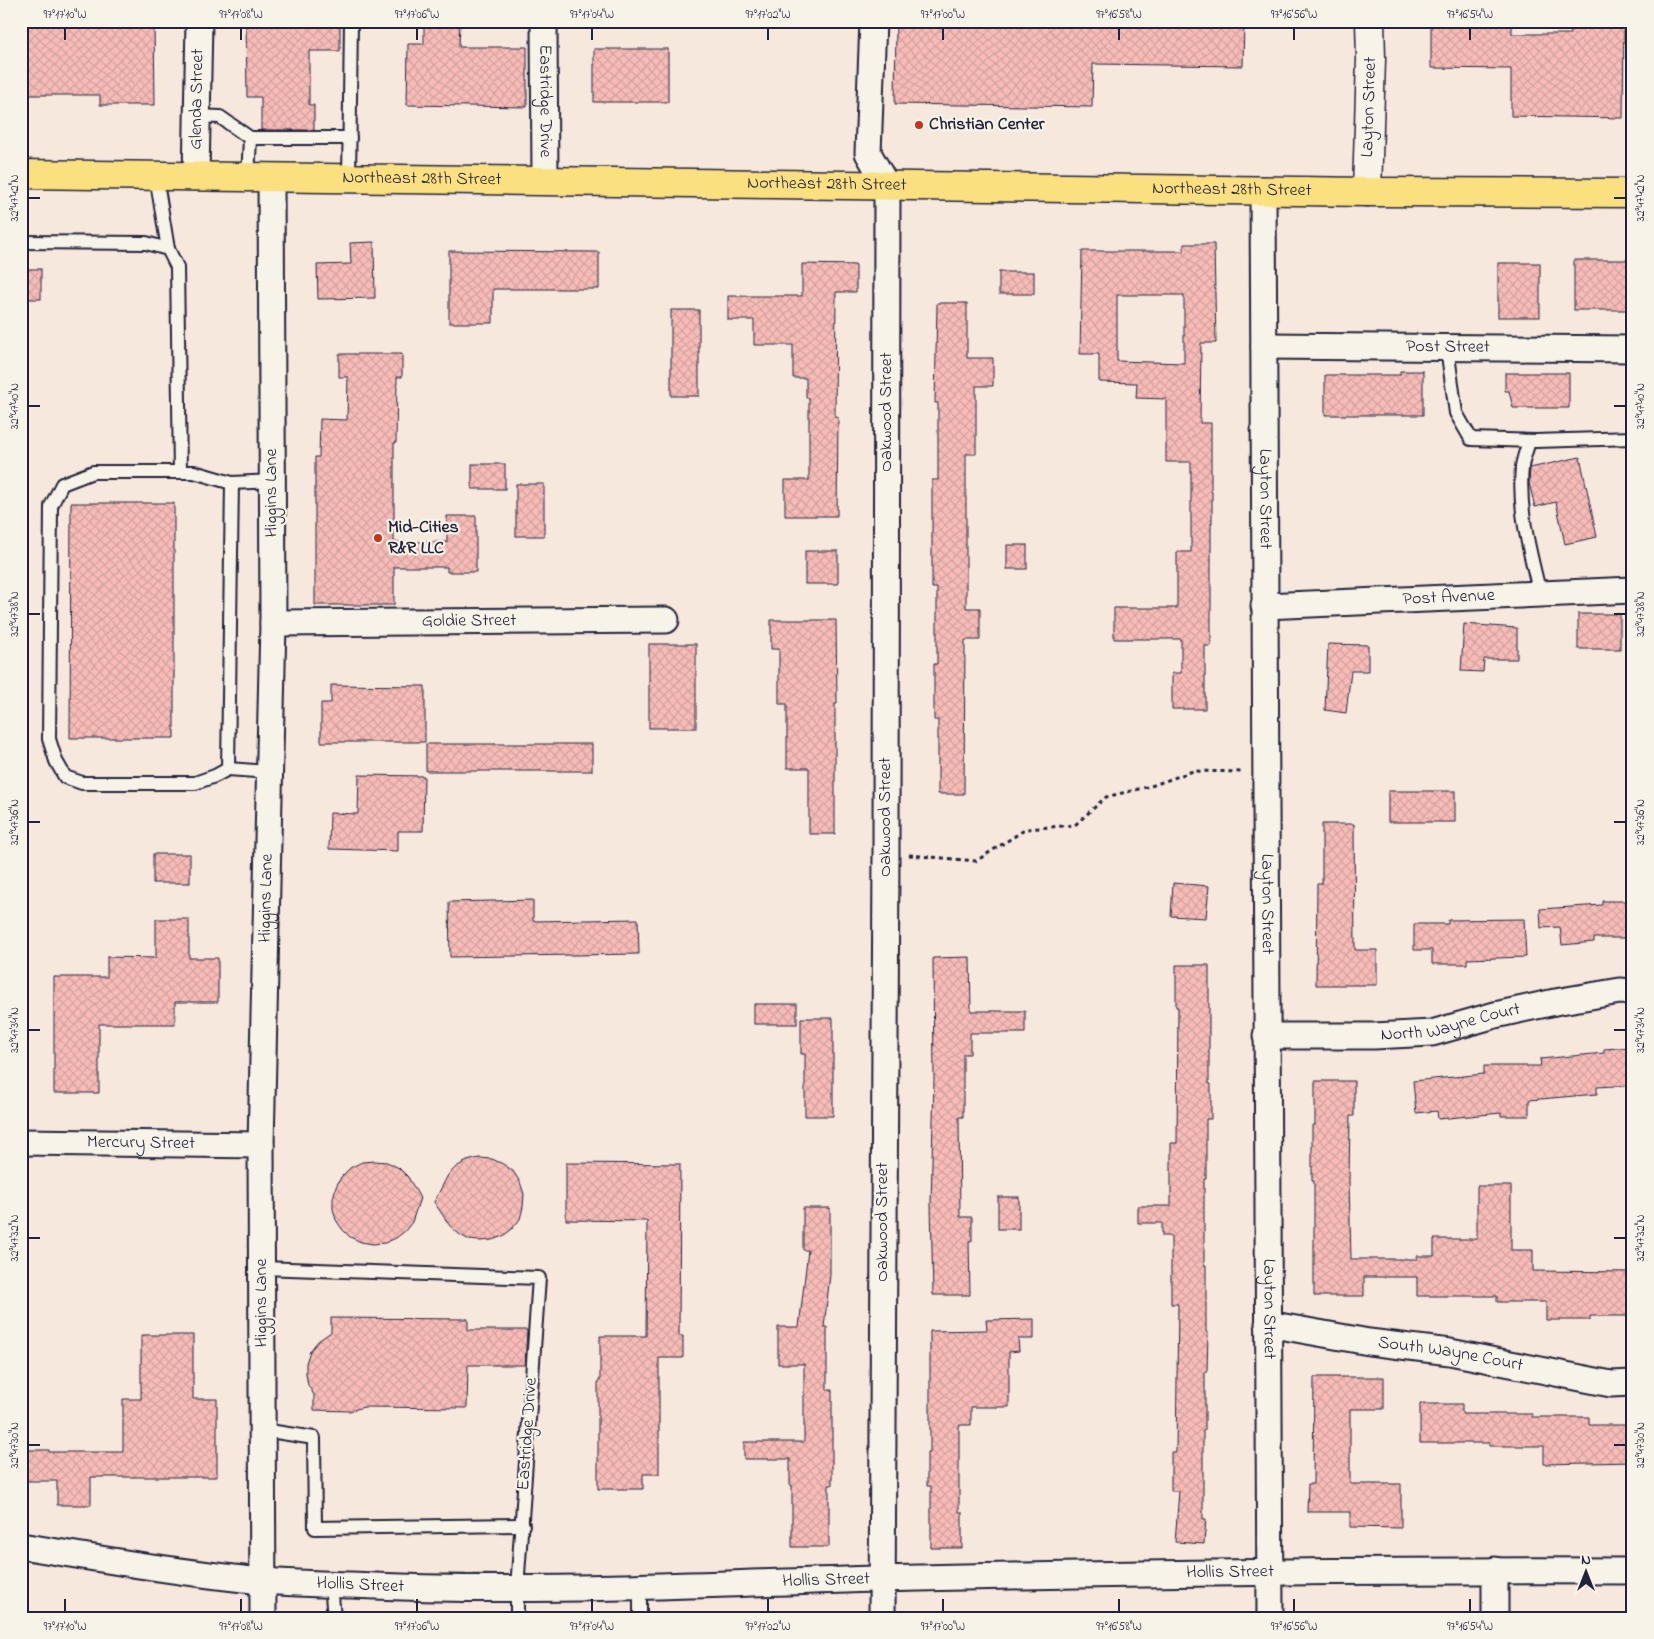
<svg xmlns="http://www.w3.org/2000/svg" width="1654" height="1639" font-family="'Indie Flower',sans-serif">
  <defs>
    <pattern id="building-cross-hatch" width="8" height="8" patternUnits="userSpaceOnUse" patternTransform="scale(1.25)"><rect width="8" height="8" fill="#f8bcb8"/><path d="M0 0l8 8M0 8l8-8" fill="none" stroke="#d4a19f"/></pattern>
  </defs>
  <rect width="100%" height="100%" fill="#f7e8de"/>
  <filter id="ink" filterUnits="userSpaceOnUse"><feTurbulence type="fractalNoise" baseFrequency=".02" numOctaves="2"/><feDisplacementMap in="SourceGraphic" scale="10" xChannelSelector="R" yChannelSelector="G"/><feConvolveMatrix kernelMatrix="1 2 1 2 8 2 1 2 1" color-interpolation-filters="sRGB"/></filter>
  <g filter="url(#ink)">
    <g fill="url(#building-cross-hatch)" stroke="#22223b" fill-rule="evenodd">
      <polygon points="24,21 154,21 155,105 100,105 100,95 24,95"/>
      <polygon points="246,21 340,21 340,51 309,51 309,105 314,105 314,130 261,130 261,97 247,97"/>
      <polygon points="424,21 460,21 459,47 527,47 527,107 407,105 408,44 424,44"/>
      <polygon points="896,21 1244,21 1243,66 1093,64 1092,107 895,104"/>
      <polygon points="1431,21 1512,22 1512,34 1571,34 1571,21 1624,21 1623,118 1511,116 1511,69 1431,68"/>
      <rect x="594" y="49" width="74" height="53"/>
      <polygon points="374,242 375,298 318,299 317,265 351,264 350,243"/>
      <path d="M1184 244H1214L1216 343H1201L1200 423H1211V492H1212V523H1211V646H1205V709H1172V673H1181V639H1114V608H1177V552H1191V462H1166V399L1136 398 1137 383 1099 382V354H1080L1082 251H1184ZM1117 295H1184V363L1117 361Z"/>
      <polygon points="449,251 599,252 599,289 493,289 493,323 449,323"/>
      <rect x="1574" y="260" width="59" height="50"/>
      <rect x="1498" y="263" width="42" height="54"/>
      <polygon points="802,264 856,265 856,292 836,292 835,417 838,417 837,516 785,516 785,480 809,480 809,398 806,398 806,378 793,378 793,345 754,345 754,320 728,320 728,296 802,296"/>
      <rect x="21" y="269" width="20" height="30"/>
      <rect x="999" y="272" width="35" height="22"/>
      <polygon points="937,303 967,303 967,358 993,358 993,386 976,386 976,454 966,454 966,608 980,608 980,640 965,640 964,794 938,794 938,720 934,720 934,664 937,664 937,588 932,588 932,480 938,480 938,403 935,403"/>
      <rect x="671" y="310" width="28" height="86"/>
      <polygon points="339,354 402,354 402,377 397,377 396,443 394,443 394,542 447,542 447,516 476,516 476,572 447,572 447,567 394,567 394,605 315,605 315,457 319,457 320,419 347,420 348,377 339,377"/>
      <polygon points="1400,371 1423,371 1423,415 1325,415 1325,375 1400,375"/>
      <polygon points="1505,373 1569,373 1569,408 1513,408 1509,391 1505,391"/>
      <polygon points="1580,457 1597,537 1565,544 1556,502 1535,507 1529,483 1530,468"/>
      <rect x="472" y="464" width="33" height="25"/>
      <rect x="516" y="484" width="28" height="52"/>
      <polygon points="71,503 174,503 174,738 70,738"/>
      <rect x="1007" y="545" width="20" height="24"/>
      <rect x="805" y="551" width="33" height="33"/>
      <rect x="1578" y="614" width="42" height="35"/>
      <polygon points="771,620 836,620 837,704 835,704 835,834 809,834 809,768 787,768 787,704 779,704 779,649 771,649"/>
      <polygon points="1464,624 1517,628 1517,659 1484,659 1483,672 1461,671"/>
      <rect x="649" y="644" width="47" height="84"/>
      <polygon points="1328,644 1368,645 1368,671 1351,671 1346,713 1325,710"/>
      <polygon points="331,685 425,686 425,742 321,742 321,703 331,703"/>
      <rect x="426" y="744" width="166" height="27"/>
      <polygon points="359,775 424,776 423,831 398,831 398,851 329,849 330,813 358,814"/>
      <rect x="1388" y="791" width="67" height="31"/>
      <polygon points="1322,824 1354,824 1355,950 1377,950 1377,985 1316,985 1317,884 1322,884"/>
      <rect x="153" y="854" width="37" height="29"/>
      <polygon points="1173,883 1209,886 1206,918 1171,916"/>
      <polygon points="533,900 533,921 638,919 639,954 450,957 449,902"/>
      <polygon points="1602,901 1633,901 1633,938 1594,938 1594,942 1562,945 1560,927 1541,928 1540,909 1602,905"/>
      <polygon points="156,919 189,919 189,958 218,958 218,1002 175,1002 175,1024 99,1024 99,1093 54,1093 54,977 107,977 107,957 156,958"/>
      <polygon points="1524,919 1526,957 1467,959 1467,964 1432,964 1432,950 1414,950 1414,924 1448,924 1448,920"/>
      <polygon points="970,957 971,1011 1025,1011 1025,1033 970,1033 970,1054 963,1054 963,1117 959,1117 960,1217 972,1217 972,1241 969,1241 970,1295 933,1295 931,1204 934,1079 933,958"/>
      <polygon points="1176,965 1209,965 1209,1084 1211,1084 1211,1119 1206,1119 1206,1179 1204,1179 1204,1265 1206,1265 1206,1332 1208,1332 1207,1372 1205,1372 1205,1430 1203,1430 1203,1519 1206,1519 1204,1544 1175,1542 1179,1491 1171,1491 1171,1452 1176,1452 1178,1304 1171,1304 1171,1236 1162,1236 1162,1223 1138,1223 1138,1206 1171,1206 1171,1143 1177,1143 1178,1007 1176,1007"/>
      <rect x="754" y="1004" width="43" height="20"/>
      <polygon points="801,1018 833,1018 833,1116 805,1116 805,1054 801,1054"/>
      <polygon points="1633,1047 1633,1085 1597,1087 1597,1094 1529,1100 1529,1116 1501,1116 1501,1113 1438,1119 1437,1111 1416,1113 1413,1081 1484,1074 1484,1066 1541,1066 1540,1059 1604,1053 1604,1049"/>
      <polygon points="1315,1081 1354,1081 1354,1116 1350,1116 1349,1181 1351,1259 1417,1259 1417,1256 1434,1256 1434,1239 1477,1239 1477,1186 1511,1186 1511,1250 1533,1250 1533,1271 1633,1272 1633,1316 1590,1316 1590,1320 1546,1320 1546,1302 1497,1302 1497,1296 1417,1296 1417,1277 1364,1277 1364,1296 1314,1296 1314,1181 1312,1181 1312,1125 1315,1125"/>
      <polygon points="479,1158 492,1159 503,1164 513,1171 520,1182 524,1194 523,1207 520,1219 512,1229 503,1236 492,1240 480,1241 469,1240 459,1234 450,1226 434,1202 448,1175 456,1167 467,1161"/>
      <polygon points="375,1161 387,1162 399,1168 408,1177 420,1198 412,1222 405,1231 396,1238 385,1243 373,1244 361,1242 350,1237 342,1229 336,1220 333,1209 333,1198 336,1187 341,1177 350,1168 362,1162"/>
      <polygon points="566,1163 680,1164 679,1336 683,1336 683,1358 659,1358 659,1474 643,1474 643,1489 598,1489 598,1381 600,1381 600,1336 646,1336 647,1221 566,1220"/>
      <rect x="998" y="1197" width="21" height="32"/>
      <polygon points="803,1208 830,1208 830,1275 824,1327 827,1327 827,1390 832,1390 832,1485 829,1485 829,1547 792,1547 792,1485 790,1485 790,1459 744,1459 744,1442 804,1442 804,1364 778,1364 778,1327 799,1327 808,1250 803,1250"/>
      <polygon points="331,1318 468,1319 468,1330 527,1330 525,1365 468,1365 467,1408 364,1407 349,1411 314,1410 314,1395 308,1385 306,1374 306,1363 310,1351 318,1341 331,1332"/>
      <polygon points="1034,1319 1034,1339 1018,1339 1019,1351 1009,1352 1009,1407 971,1407 971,1425 959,1425 959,1512 962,1512 962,1548 931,1548 931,1486 927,1486 927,1453 930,1453 930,1331 987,1330 986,1320"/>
      <polygon points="141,1335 193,1335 193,1399 217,1399 217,1477 91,1477 91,1505 57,1505 57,1481 21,1481 21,1450 49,1450 49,1452 123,1452 123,1399 141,1399"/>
      <polygon points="1314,1377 1384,1377 1384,1409 1350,1409 1350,1484 1401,1484 1401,1528 1350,1527 1350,1512 1307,1512 1308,1484 1313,1484"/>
      <polygon points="1420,1404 1462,1404 1462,1414 1532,1414 1532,1417 1589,1417 1589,1425 1633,1425 1633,1462 1544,1464 1544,1446 1489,1446 1489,1443 1420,1443"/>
    </g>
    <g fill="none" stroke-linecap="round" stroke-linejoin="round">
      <defs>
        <g id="service">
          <polyline points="197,116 220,117 250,138"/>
          <polyline points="156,176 168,249"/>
          <polyline points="248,178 250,138 350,138"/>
          <polyline points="349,179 351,21"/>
          <polyline points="21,202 23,174"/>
          <polyline points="21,242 146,243 168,249 177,267 180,472"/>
          <polyline points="1447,348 1456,413 1471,439 1536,441 1633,438"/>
          <path d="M1529 441C1527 449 1523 458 1522 467 1518 510 1530 553 1540 594"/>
          <polyline points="228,769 232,483"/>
          <polyline points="269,772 228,769 215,776 195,783 82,783 65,777 56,761 49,739 51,506 62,484 93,472 194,472 232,483 272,481"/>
          <polyline points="262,1268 539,1278 517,1589 517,1618"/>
          <polyline points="263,1430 314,1438 315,1528 523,1525"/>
          <polyline points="331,1584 334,1618"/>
          <polyline points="640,1618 640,1586"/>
        </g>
        <g id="minor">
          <path id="s1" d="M544 21 545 181"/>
          <polyline points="873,21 868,153 887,186 886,853 882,1618"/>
          <path id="s2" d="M196 177 199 21"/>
          <path id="s3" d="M1263 190 1270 1618"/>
          <path id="s4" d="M1264 346 1633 349"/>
          <path id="s5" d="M1264 606 1633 590"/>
          <path id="s6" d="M273 623 666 620"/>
          <path id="s7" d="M1266 1036H1374L1432 1033 1495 1015 1555 1002 1620 991 1633 992"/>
          <path id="s8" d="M21 1142 261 1145"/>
          <path id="s9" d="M1268 1324 1369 1342 1450 1352 1611 1384 1633 1383"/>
          <path id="s10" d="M21 1546C101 1559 181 1573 262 1581 292 1583 322 1584 351 1585 527 1594 703 1584 878 1579 1130 1573 1381 1570 1633 1571"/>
          <path id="s11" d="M263 1618 261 1145 273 623 271 178"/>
          <polyline points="1495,1618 1495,1570"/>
        </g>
        <g id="tertiary">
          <path id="s12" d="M1367 192 1371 59 1370 21"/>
        </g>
        <g id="primary">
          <path id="s13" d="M21 174 1367 192 1633 193"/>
        </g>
      </defs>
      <use href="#service" stroke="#22223b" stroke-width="16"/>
      <use href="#minor" stroke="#22223b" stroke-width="29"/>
      <use href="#tertiary" stroke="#22223b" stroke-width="31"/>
      <use href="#primary" stroke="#22223b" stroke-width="31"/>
      <polyline stroke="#22223b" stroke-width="3" stroke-dasharray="4 4" stroke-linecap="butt" points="909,855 976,861 1026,829 1075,825 1106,797 1151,786 1193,771 1244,772"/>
      <use href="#service" stroke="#f7f3e8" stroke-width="12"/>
      <use href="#minor" stroke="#f7f3e8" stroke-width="25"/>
      <use href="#tertiary" stroke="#f7f3e8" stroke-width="28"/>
      <use href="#primary" stroke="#fbe080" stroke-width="28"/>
    </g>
  </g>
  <path fill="none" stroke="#22223b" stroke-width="2" d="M65 28V40M241 28V40M417 28V40M592 28V40M768 28V40M943 28V40M1119 28V40M1294 28V40M1470 28V40M28 198H40M1614 198H1626M28 406H40M1614 406H1626M28 614H40M1614 614H1626M28 822H40M1614 822H1626M28 1030H40M1614 1030H1626M28 1238H40M1614 1238H1626M28 1445H40M1614 1445H1626M65 1599V1612M241 1599V1612M417 1599V1612M592 1599V1612M768 1599V1612M943 1599V1612M1119 1599V1612M1294 1599V1612M1470 1599V1612"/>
  <g fill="#c8321e" stroke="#f7f3e8" stroke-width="2">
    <circle cx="919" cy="125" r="5"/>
    <circle cx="378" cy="538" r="5"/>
  </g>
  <g text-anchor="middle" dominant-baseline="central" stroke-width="4.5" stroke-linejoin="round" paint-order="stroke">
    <g font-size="18" fill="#22223b" stroke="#f7f3e8">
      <text stroke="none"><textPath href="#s2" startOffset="78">Glenda Street</textPath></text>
      <text stroke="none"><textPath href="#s1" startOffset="80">Eastridge Drive</textPath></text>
      <text stroke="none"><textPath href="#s12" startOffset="85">Layton Street</textPath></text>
      <text stroke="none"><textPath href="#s13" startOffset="401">Northeast 28th Street</textPath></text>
      <text stroke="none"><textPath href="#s13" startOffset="806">Northeast 28th Street</textPath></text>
      <text stroke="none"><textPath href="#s13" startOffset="1211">Northeast 28th Street</textPath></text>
      <text stroke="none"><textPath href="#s4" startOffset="184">Post Street</textPath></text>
      <text transform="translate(887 412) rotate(-90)">Oakwood Street</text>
      <text transform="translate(272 493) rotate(-90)">Higgins Lane</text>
      <text stroke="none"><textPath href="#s3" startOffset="309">Layton Street</textPath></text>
      <text stroke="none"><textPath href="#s5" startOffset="185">Post Avenue</textPath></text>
      <text stroke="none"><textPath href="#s6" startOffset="196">Goldie Street</textPath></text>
      <text transform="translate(886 817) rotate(-90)">Oakwood Street</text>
      <text stroke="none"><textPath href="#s11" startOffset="720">Higgins Lane</textPath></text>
      <text stroke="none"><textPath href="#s3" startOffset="714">Layton Street</textPath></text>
      <text stroke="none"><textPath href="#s7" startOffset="186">North Wayne Court</textPath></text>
      <text stroke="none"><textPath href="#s8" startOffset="120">Mercury Street</textPath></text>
      <text transform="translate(883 1222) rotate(-90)">Oakwood Street</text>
      <text transform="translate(262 1303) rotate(-90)">Higgins Lane</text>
      <text stroke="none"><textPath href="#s3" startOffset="1119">Layton Street</textPath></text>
      <text stroke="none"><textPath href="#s9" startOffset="185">South Wayne Court</textPath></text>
      <text transform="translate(528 1434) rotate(-86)">Eastridge Drive</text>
      <text stroke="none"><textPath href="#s10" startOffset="1212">Hollis Street</textPath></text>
      <text stroke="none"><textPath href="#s10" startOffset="808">Hollis Street</textPath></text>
      <text stroke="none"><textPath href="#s10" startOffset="342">Hollis Street</textPath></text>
    </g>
    <g font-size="18" font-weight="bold" fill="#22223b" stroke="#f7f3e8" text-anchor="start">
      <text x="929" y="125">Christian Center</text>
      <text x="388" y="528">Mid-Cities<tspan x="388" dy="21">R&amp;R LLC</tspan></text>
    </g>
  </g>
  <rect width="1654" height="1639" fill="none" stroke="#f7f3e8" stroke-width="55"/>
  <g transform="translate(1586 1572)" stroke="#f7f3e8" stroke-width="4" paint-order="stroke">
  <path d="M0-4L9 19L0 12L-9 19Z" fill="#22223b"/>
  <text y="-8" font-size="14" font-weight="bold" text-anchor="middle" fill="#22223b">N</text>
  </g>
  <rect x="28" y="28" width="1598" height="1584" fill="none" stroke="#22223b" stroke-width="2"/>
  <g font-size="12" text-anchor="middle" fill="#22223b">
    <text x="65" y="18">97°17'10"W</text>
    <text x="241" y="18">97°17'08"W</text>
    <text x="417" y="18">97°17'06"W</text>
    <text x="592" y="18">97°17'04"W</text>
    <text x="768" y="18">97°17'02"W</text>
    <text x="943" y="18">97°17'00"W</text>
    <text x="1119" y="18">97°16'58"W</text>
    <text x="1294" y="18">97°16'56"W</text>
    <text x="1470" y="18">97°16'54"W</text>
    <text transform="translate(14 198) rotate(-90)" y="4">32°47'42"N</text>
    <text transform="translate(1640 198) rotate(-90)" y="4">32°47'42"N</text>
    <text transform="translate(14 406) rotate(-90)" y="4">32°47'40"N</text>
    <text transform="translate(1640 406) rotate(-90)" y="4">32°47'40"N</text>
    <text transform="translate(14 614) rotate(-90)" y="4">32°47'38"N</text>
    <text transform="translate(1640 614) rotate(-90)" y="4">32°47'38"N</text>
    <text transform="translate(14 822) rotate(-90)" y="4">32°47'36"N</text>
    <text transform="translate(1640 822) rotate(-90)" y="4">32°47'36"N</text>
    <text transform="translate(14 1030) rotate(-90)" y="4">32°47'34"N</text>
    <text transform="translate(1640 1030) rotate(-90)" y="4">32°47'34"N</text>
    <text transform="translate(14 1238) rotate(-90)" y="4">32°47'32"N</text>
    <text transform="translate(1640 1238) rotate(-90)" y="4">32°47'32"N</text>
    <text transform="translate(14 1445) rotate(-90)" y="4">32°47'30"N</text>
    <text transform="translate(1640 1445) rotate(-90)" y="4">32°47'30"N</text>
    <text x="65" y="1630">97°17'10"W</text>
    <text x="241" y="1630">97°17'08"W</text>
    <text x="417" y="1630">97°17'06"W</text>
    <text x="592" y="1630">97°17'04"W</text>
    <text x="768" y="1630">97°17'02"W</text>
    <text x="943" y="1630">97°17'00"W</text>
    <text x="1119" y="1630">97°16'58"W</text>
    <text x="1294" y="1630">97°16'56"W</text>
    <text x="1470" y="1630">97°16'54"W</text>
  </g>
</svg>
